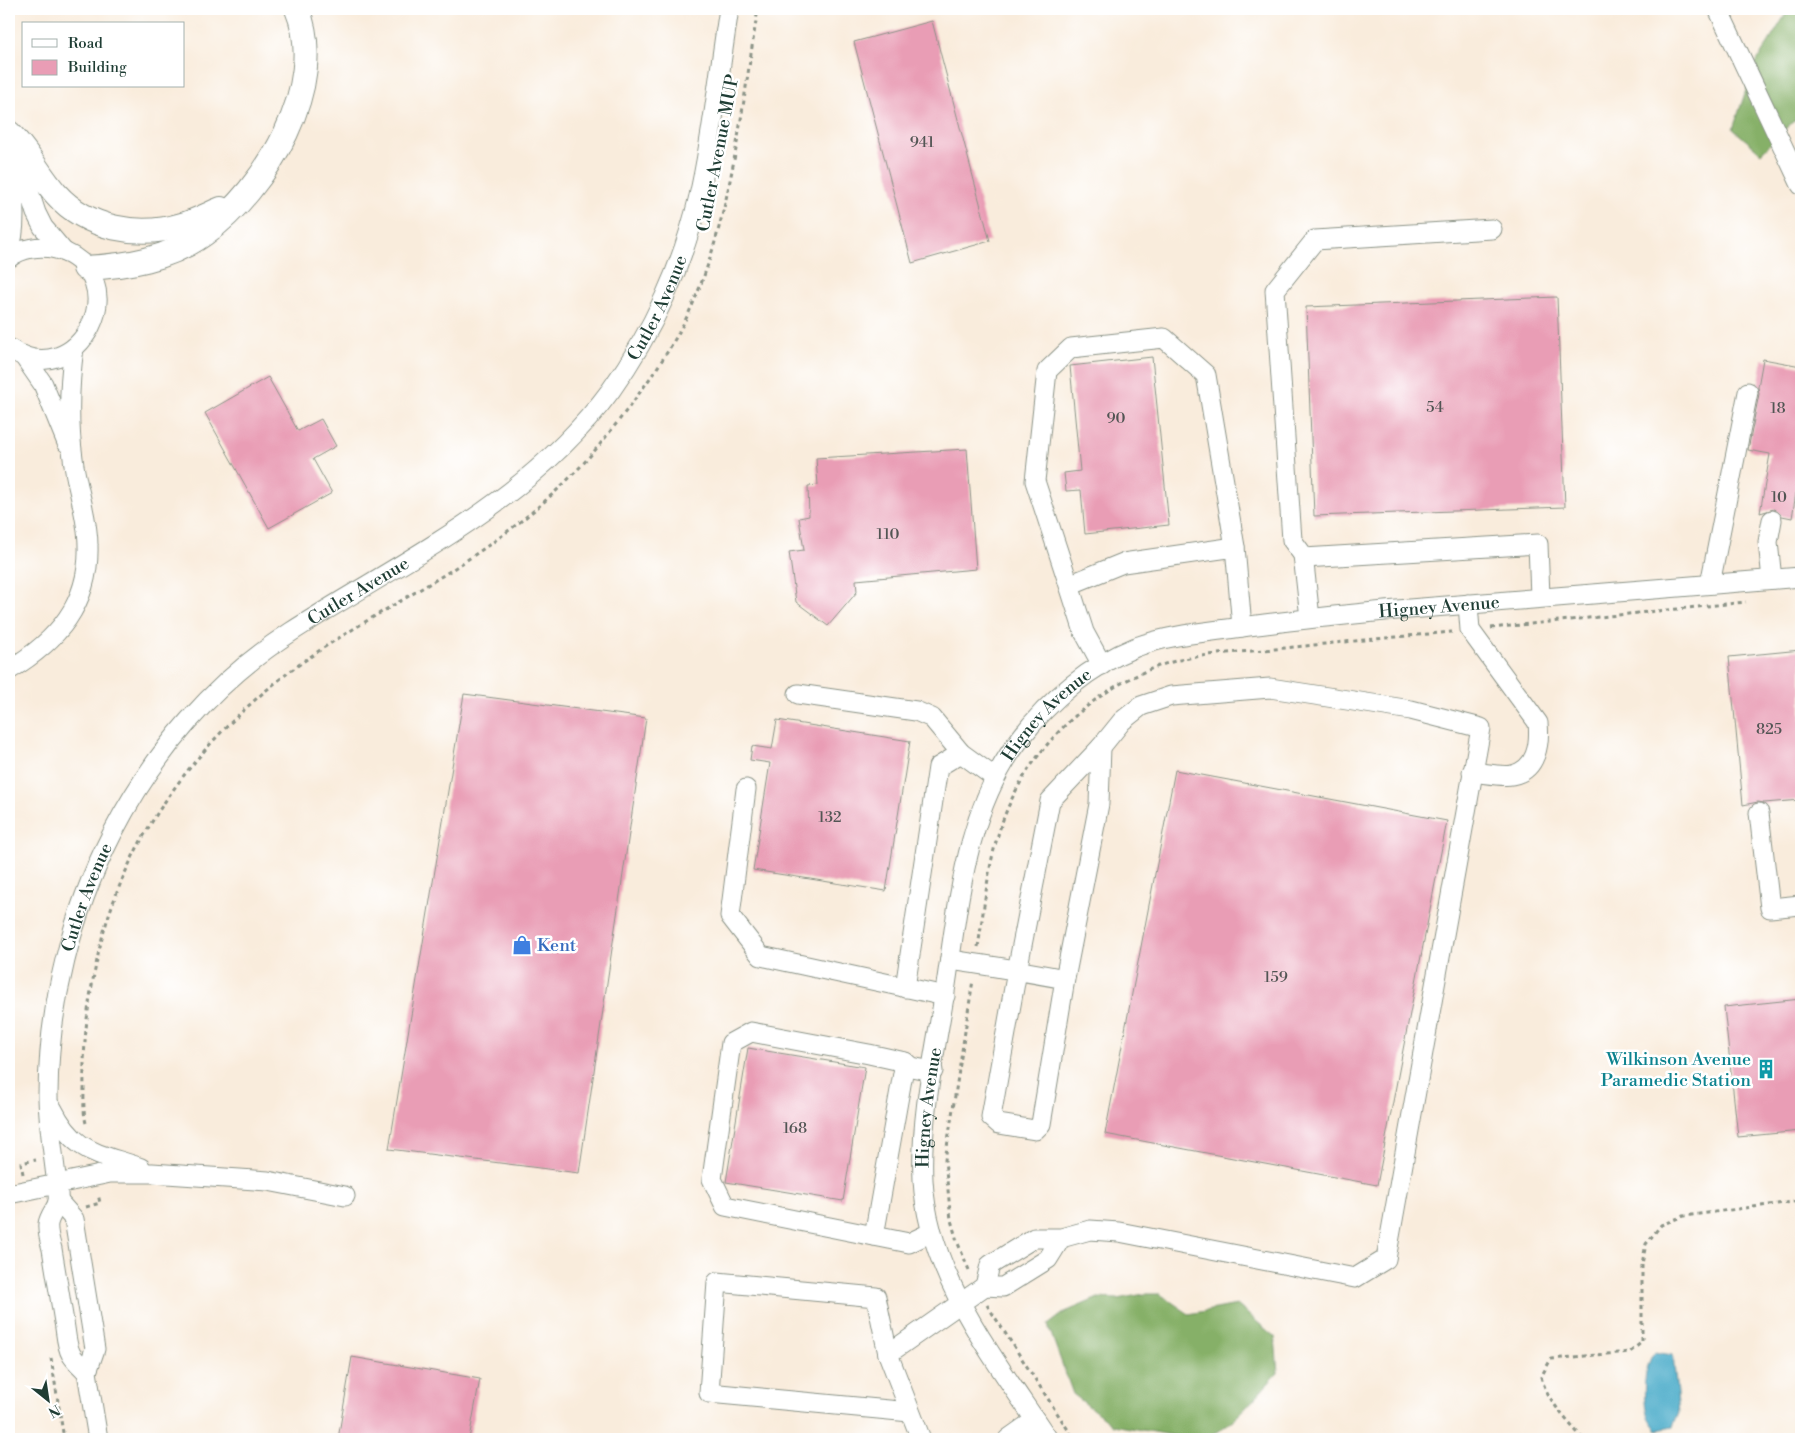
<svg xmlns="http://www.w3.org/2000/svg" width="1810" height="1448" font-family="'Libre Bodoni',serif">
  <rect width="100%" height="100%" fill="#fff"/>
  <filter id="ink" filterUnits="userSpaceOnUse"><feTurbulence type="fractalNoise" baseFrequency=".02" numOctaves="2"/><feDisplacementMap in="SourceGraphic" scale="10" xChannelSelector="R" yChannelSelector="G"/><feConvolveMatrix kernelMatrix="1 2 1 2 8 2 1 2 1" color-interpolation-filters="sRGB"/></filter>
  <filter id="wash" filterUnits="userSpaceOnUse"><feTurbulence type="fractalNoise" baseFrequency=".0096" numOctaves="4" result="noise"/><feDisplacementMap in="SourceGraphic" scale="20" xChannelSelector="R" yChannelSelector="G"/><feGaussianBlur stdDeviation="1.12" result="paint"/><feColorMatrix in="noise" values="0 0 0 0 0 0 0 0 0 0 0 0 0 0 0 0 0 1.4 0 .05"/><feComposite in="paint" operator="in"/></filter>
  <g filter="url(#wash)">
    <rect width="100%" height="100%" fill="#f9ecdc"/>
    <g fill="#86b067" stroke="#52764e">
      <polygon points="1789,9 1801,9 1801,114 1761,153 1733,129 1754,66"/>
      <path d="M1144 1294H1160L1189 1314 1237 1305 1275 1337 1278 1373C1256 1395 1225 1439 1193 1439L1113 1425 1073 1394 1048 1325 1065 1312 1098 1298 1117 1299Z"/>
    </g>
    <path fill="#4aabc9" stroke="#34747e" d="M1654 1352 1673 1355 1679 1413 1673 1427 1657 1430C1653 1425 1648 1419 1647 1413 1642 1394 1644 1368 1654 1352Z"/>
    <g id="blocks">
      <g fill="#e99db5">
        <polygon points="932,21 990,241 912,263 854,42"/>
        <polygon points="1557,297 1565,507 1314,516 1306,307"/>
        <polygon points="1152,357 1169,525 1085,534 1081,490 1066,491 1064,473 1080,471 1070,366"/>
        <polygon points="1763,359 1801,366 1801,462 1792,518 1782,516 1774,509 1760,513 1770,454 1748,450 1759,394 1758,387"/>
        <polygon points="268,377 298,431 321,419 336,446 313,459 332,493 269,528 205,413"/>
        <polygon points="967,449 976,569 856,580 857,592 828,626 796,602 789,552 804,550 799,518 809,516 808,486 818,485 816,458"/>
        <polygon points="1801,650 1801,800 1764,803 1758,802 1743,805 1729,657"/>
        <polygon points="464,694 646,718 579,1173 389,1149"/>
        <polygon points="777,720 910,741 886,891 753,870 770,763 750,760 752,746 772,749"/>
        <polygon points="1175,770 1447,821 1377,1185 1105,1134"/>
        <polygon points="1801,999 1801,1131 1738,1137 1724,1007"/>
        <polygon points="748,1048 865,1067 843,1201 726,1182"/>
        <polygon points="352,1357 480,1379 469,1439 338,1439"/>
      </g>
    </g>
  </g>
  <g filter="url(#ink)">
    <use href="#blocks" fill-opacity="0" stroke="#8c9488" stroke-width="1"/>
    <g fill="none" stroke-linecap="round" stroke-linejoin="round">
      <defs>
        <g id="minor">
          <polyline points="1718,9 1801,185"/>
          <polyline points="12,140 36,213 43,227 64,252"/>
          <path d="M9 250C19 224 11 181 10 152"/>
          <path d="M9 258C21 248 40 245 56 249 141 275 78 397 9 348"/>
          <polyline points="23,355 43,384 67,443"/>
          <polyline points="1772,520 1768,542 1772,579"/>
          <polyline points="1304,558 1538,544 1540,597"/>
          <polyline points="1710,584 1748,392"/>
          <polyline points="1069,585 1035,481 1047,371 1071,348 1164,338 1206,375 1235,547"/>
          <path d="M1468 604 1470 630 1538 723C1540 743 1537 770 1512 775 1501 777 1484 773 1472 772"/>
          <polyline points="1310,618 1303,555 1292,540 1275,290 1315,240 1492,229"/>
          <polyline points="1102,665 1084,632 1069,585 1123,563 1235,547 1242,627"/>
          <path d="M9 670C57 641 90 604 88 545 88 516 76 487 73 458 68 422 69 384 74 348"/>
          <polyline points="798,694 916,711 932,718 961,753 994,777"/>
          <polyline points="746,789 730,916 761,956 945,996"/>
          <polyline points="1759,813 1770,908 1801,905"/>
          <path d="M950 960C988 965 1027 972 1065 979L1041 1124 1035 1130 999 1124 991 1117 1017 971 1050 801 1101 747 1099 804 1065 979"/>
          <polyline points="905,988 938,767 961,753"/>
          <path d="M52 1108C75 1154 96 1152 141 1168"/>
          <polyline points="9,1194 110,1173 152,1173 268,1181 345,1196"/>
          <polyline points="58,1201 74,1219 95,1349 87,1372 98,1439"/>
          <polyline points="932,1232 909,1243 725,1206 712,1179 731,1043 751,1032 869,1054 905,1062 911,1067 933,1071"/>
          <polyline points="874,1236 905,1062"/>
          <polyline points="1061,1238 1048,1259 1003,1287 985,1286 990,1265 1034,1238 1061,1238 1090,1230 1119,1232 1355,1278 1386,1259 1481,728 1411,710 1270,688 1171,696 1141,706 1122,721 1101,747"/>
          <polyline points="888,1354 876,1297 717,1282 709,1393 910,1412"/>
          <path id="s1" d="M87 1372C82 1367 74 1360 71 1354 66 1345 66 1331 64 1322 60 1297 56 1273 52 1249 50 1242 47 1231 48 1224 49 1216 56 1209 58 1202 59 1195 57 1184 56 1177 53 1150 48 1122 48 1095 49 915 138 731 291 632 406 558 527 504 611 390 652 333 683 265 699 196 713 135 719 71 729 9"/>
          <polyline points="921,1439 888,1354 985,1286"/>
          <polyline points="1008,1439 1035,1420"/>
          <path id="s2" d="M1048 1439C997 1362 928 1276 923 1180 920 1115 936 1049 946 985 959 900 966 809 1020 739 1049 700 1091 665 1136 647 1166 636 1197 633 1228 629 1281 621 1333 616 1385 611 1524 600 1662 588 1801 577"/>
        </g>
        <g id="major">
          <path d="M9 133C28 151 39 175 56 194 87 229 139 238 182 225 196 221 209 214 221 209"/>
          <path d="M85 268C127 266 169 259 204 234 266 189 329 85 297 9"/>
        </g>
      </defs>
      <use href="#minor" stroke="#8c9488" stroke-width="21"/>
      <use href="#major" stroke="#8c9488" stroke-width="26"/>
      <g stroke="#8c9488" stroke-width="3" stroke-dasharray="4 4" stroke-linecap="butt">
        <polyline points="1491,628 1746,602"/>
        <path d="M978 947C984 910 987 871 998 835 1020 759 1082 695 1156 667 1194 653 1236 653 1275 649 1334 643 1393 637 1452 632"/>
        <path d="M86 1123C83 1112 84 1100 84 1089 83 1047 87 1006 96 965 120 839 203 732 307 659 350 629 397 604 442 576 503 538 560 495 605 438 639 395 674 349 695 299 733 208 742 105 758 9"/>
        <polyline points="23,1174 21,1163 36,1160"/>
        <polyline points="86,1207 100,1203 98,1194"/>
        <polyline points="969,1270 957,1241 951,1220 945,1160 973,980"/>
        <polyline points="987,1305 1074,1439"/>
        <polyline points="51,1358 64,1439"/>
        <path d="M1583 1439C1566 1419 1549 1403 1541 1377L1551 1359 1630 1352 1642 1342V1264L1646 1244 1661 1225 1683 1216 1801 1201"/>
      </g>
      <use href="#minor" stroke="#fff" stroke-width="19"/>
      <use href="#major" stroke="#fff" stroke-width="24"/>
    </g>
  </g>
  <defs>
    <symbol id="shop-bare" viewBox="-9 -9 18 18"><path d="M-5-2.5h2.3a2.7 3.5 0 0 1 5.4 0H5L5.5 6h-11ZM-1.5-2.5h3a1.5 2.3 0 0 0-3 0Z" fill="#3f7fe0" stroke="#fff" stroke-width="2.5" paint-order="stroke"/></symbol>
    <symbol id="building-bare" viewBox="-9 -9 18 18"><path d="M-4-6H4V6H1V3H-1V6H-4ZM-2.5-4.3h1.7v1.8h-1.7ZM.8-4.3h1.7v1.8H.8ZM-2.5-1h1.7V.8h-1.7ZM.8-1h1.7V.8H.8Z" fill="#0f9aa8" stroke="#fff" stroke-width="2.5" paint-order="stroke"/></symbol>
  </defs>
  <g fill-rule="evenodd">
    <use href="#shop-bare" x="508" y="931" width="28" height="28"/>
    <use href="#building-bare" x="1752" y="1055" width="28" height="28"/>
  </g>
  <g text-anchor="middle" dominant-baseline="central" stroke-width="5" stroke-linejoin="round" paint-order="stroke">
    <g font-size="15" fill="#525554">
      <text x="922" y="142">941</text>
      <text x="1435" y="407">54</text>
      <text x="1778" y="408">18</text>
      <text x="1116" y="418">90</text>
      <text x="1779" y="497">10</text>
      <text x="888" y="534">110</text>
      <text x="1769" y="729">825</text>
      <text x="830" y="817">132</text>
      <text x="1276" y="977">159</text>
      <text x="795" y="1128">168</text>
    </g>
    <g font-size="18" fill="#1f3d34" stroke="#fff">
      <text transform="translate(718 153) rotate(-79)">Cutler Avenue MUP</text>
      <text stroke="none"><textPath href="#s1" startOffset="1331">Cutler Avenue</textPath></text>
      <text stroke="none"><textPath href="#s1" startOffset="911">Cutler Avenue</textPath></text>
      <text stroke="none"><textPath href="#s2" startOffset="1204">Higney Avenue</textPath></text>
      <text stroke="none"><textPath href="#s2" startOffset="784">Higney Avenue</textPath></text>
      <text stroke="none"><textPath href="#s1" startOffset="491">Cutler Avenue</textPath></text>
      <text stroke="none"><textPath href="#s2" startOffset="364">Higney Avenue</textPath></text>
    </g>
    <g font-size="18" fill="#366cbe" stroke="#fff" text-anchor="start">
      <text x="537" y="945">Kent</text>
    </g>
    <g font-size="18" fill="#0d838f" stroke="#fff" text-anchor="end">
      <text x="1751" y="1059">Wilkinson Avenue<tspan x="1751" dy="21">Paramedic Station</tspan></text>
    </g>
  </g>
  <rect width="1810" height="1448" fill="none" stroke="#fff" stroke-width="30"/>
  <rect x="22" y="22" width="162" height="65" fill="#ffffff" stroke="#a5b1ae"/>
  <rect x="32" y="39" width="25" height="8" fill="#ffffff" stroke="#a5b1ae"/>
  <text x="68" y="48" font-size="15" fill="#1f3d34">Road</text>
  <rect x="32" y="60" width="25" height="15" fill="#e99db5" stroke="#a5b1ae"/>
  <text x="68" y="72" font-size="15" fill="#1f3d34">Building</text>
  <g transform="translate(48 1400) rotate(150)" stroke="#ffffff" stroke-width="4" paint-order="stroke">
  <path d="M0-4L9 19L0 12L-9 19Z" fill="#1f3d34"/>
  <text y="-8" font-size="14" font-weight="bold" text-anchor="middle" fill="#1f3d34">N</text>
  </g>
</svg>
